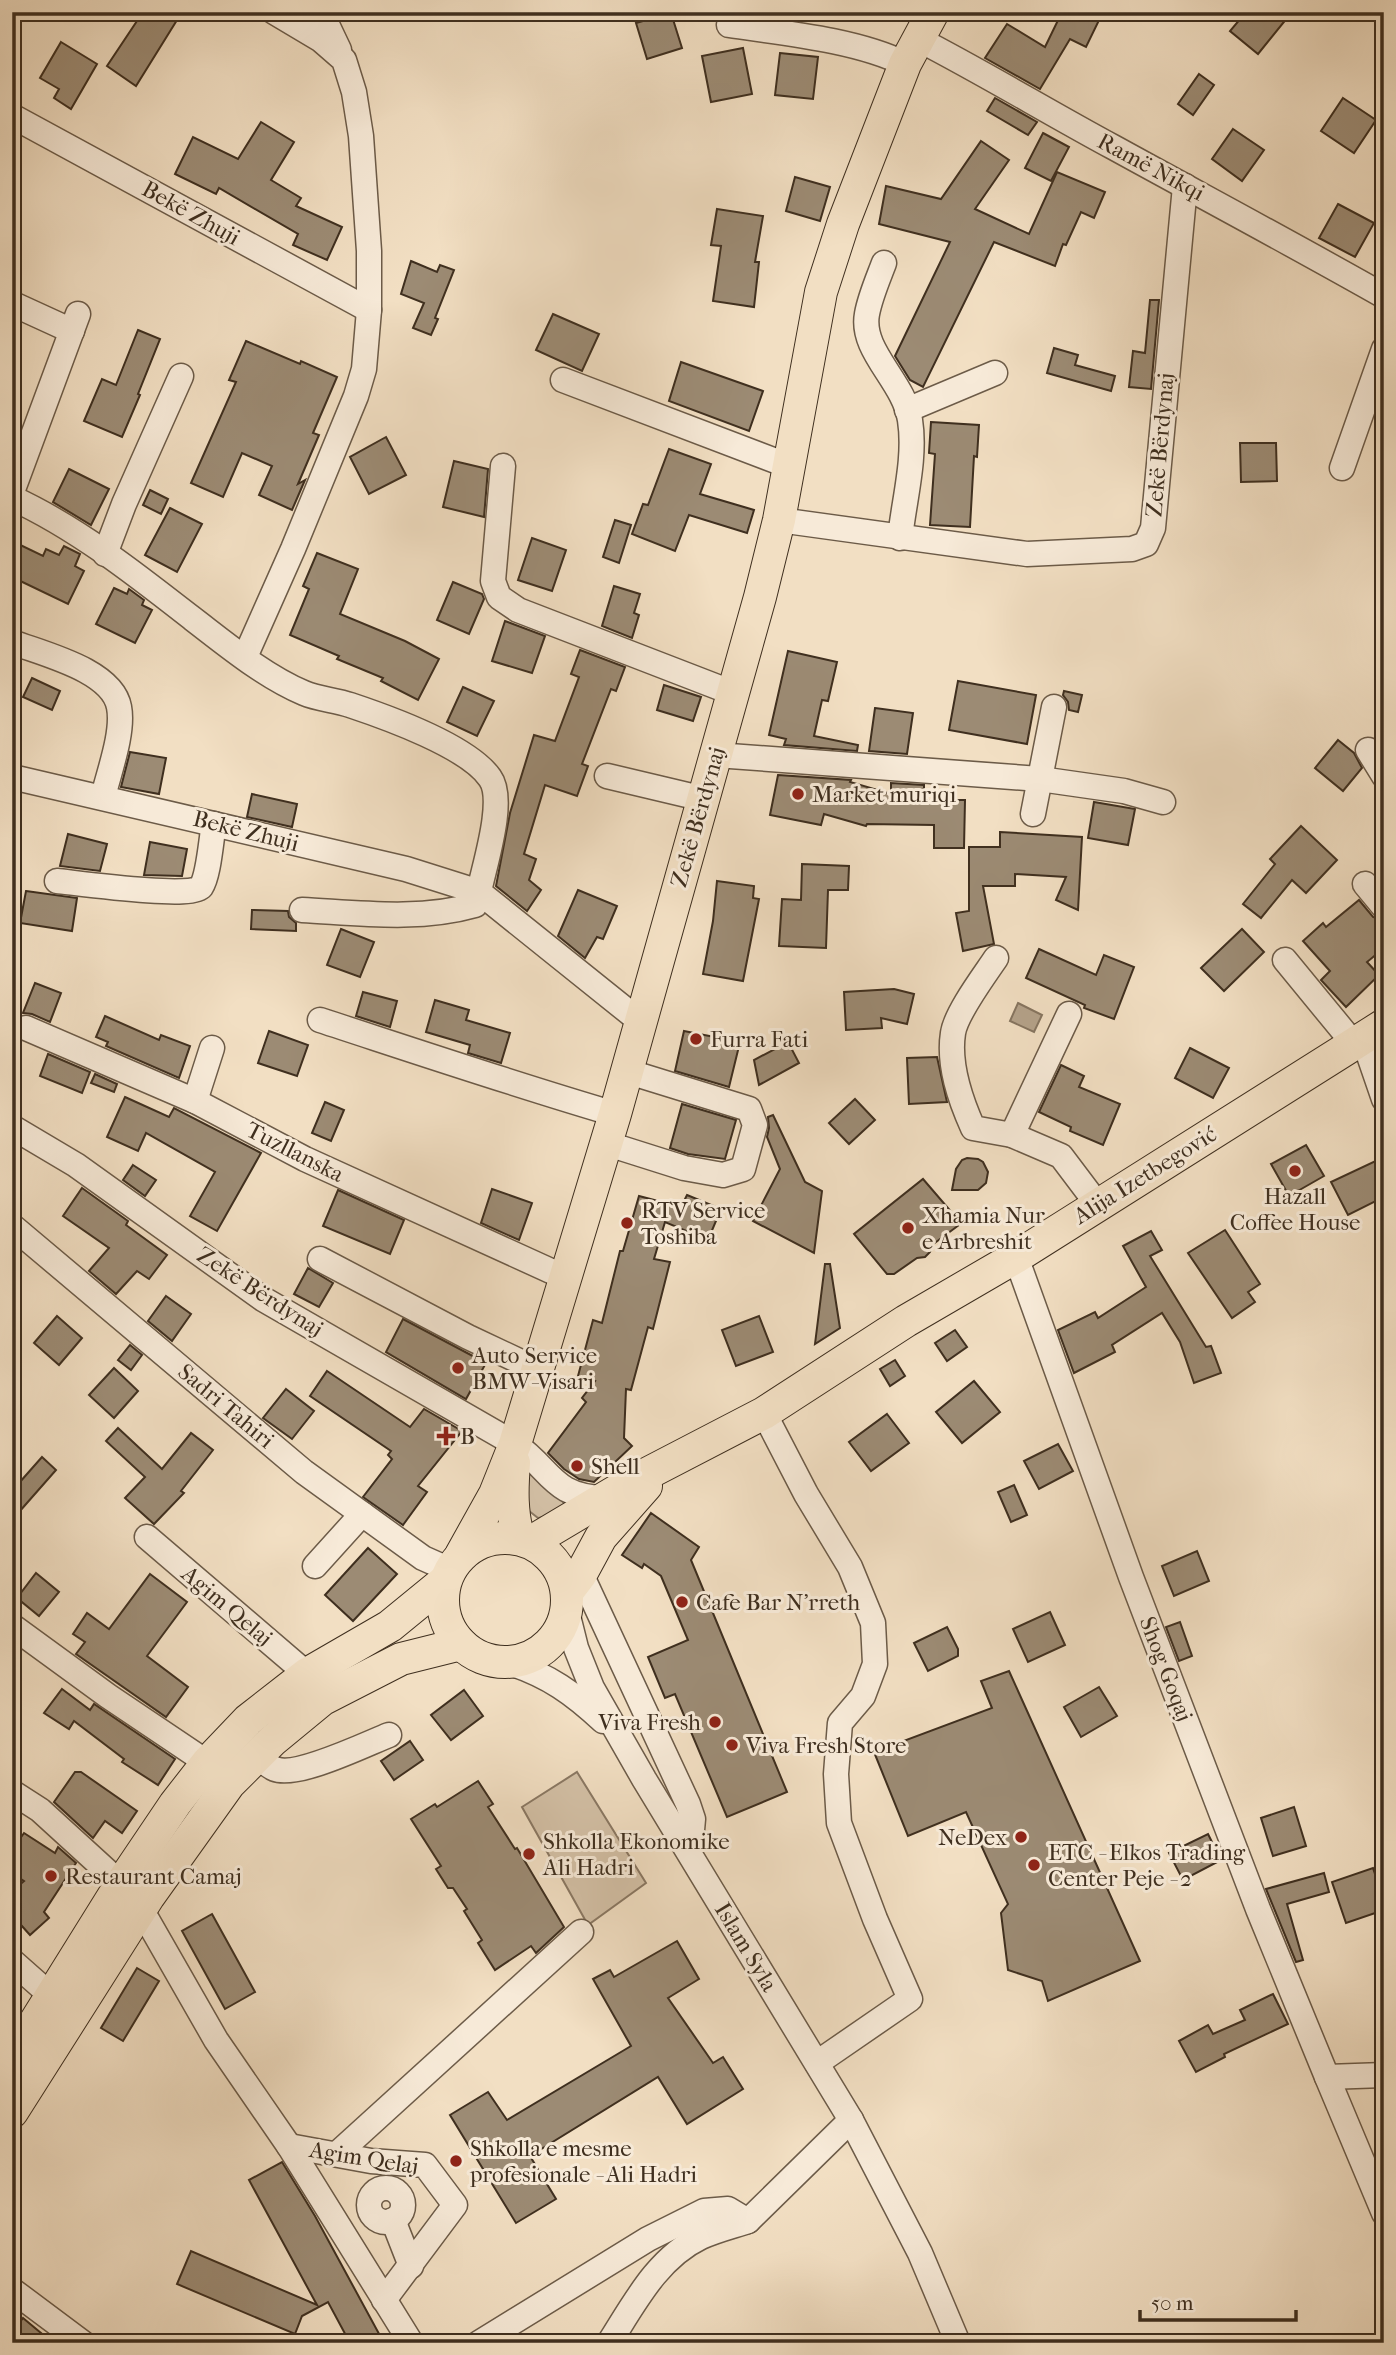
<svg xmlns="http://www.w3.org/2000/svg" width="1396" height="2355" font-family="'IM FELL French Canon',serif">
  <rect width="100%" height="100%" fill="#f2dfc3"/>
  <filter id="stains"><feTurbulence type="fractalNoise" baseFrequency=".00286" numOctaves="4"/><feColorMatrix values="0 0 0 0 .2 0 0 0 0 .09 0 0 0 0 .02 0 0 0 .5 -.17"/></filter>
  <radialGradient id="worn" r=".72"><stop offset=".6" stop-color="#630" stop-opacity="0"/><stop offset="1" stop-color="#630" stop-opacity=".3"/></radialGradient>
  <g fill="#d4c1a7" stroke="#8a7863" stroke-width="2">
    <path d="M533 1470C542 1492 559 1490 567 1509L562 1514 538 1518 524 1507V1476Z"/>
    <polygon points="577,1772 646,1883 588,1925 522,1807"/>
  </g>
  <polygon fill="#b5a38b" stroke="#867560" stroke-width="2" points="1018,1003 1042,1015 1034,1032 1010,1021"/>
  <g fill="#9c8b74" stroke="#3f2f1f" stroke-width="2">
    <polygon points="143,12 182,12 136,86 107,66"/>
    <polygon points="1062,12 1103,12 1086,47 1070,39 1040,89 985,58 1007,24 1045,47"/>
    <polygon points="1246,12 1292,12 1258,54 1230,31"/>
    <polygon points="671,13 682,48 647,59 636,23"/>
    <polygon points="61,42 97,64 71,109 54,98 59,89 40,78"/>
    <polygon points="743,48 752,94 711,102 702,56"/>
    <polygon points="780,53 818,57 813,99 775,95"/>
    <polygon points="1199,74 1214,85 1193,115 1178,104"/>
    <polygon points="995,98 1037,122 1028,135 987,111"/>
    <polygon points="1343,98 1376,120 1354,153 1321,131"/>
    <polygon points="261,122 294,142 271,180 301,198 296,206 342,227 327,260 293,245 298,234 219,188 216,194 175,174 193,137 238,159"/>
    <polygon points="1233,129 1264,150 1242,181 1212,159"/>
    <polygon points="1043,133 1069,147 1051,181 1025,168"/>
    <polygon points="981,141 1009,160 975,209 1029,234 1057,172 1105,192 1094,218 1081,212 1066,245 1063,244 1055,266 994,242 923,387 910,380 895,356 950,242 879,224 886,186 941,199"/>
    <polygon points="795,177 830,187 820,221 786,211"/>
    <polygon points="1338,204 1374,223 1355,257 1319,238"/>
    <polygon points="717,209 763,216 755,262 759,262 754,307 713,301 721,246 711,245"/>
    <polygon points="411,261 437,272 440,265 454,270 435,318 438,319 431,335 413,328 424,303 401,294"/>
    <polygon points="1150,300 1159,300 1151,389 1129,387 1133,351 1145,353"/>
    <polygon points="553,314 599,334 582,371 536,350"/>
    <polygon points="138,330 160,339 138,394 140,395 122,437 84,421 102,379 116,385"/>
    <polygon points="246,341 300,364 301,361 337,377 313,433 319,435 298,484 305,480 292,510 259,495 272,466 242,453 223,497 191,483 236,382 229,380"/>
    <polygon points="1054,348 1078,355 1075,365 1115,376 1111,391 1047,373"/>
    <polygon points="681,362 763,391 749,431 669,401"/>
    <polygon points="931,422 979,425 977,457 974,456 970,527 930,525 935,454 929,453"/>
    <polygon points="386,437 406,475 369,494 350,457"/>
    <polygon points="1240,443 1276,443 1277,481 1241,482"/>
    <polygon points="669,449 711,464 700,494 754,510 747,533 689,515 675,551 632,534 643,504 648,505"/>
    <polygon points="454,461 488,469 484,517 443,507"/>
    <polygon points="69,469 109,489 91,525 53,502"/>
    <polygon points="150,490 168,499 161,514 143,505"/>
    <polygon points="170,508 202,524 177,572 145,555"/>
    <polygon points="615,520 631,525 619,563 603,557"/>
    <polygon points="532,538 566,550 552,591 518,580"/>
    <polygon points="12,541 43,556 46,549 59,555 64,546 80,554 75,566 84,571 68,604 12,577"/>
    <polygon points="317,553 358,569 340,614 405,641 439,659 418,700 381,681 383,678 337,659 339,656 290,635 309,589 303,586"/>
    <polygon points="453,582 482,594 484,599 469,634 437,620"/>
    <polygon points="614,586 640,594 634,613 639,615 632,638 602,626"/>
    <polygon points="114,588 127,594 129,589 144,600 142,605 152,610 135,643 96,624"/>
    <polygon points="505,621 545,636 532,673 492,661"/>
    <polygon points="580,650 625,667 616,691 611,689 582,764 588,766 577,796 545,785 524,854 536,859 529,880 541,890 527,911 496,886 510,813 534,735 555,741 579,677 571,674"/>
    <polygon points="788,651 837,662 828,701 822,700 814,736 858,745 857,751 784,745 786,739 769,735"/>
    <polygon points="32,678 60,691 52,710 23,697"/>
    <polygon points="958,681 1036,695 1027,744 949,730"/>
    <polygon points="664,685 701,697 693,721 657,710"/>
    <polygon points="463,687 494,701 477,736 447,722"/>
    <polygon points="1064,691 1082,695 1078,712 1069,710 1068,702 1063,695"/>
    <polygon points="875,708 913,713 907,754 869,751"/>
    <polygon points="1338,740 1354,753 1362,768 1343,791 1315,768"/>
    <polygon points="130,752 166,758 159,794 121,787"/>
    <polygon points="778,775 851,780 850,782 891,794 891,783 924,785 924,800 965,800 964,848 934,848 934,825 867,824 866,826 824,814 821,825 770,815"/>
    <polygon points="252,794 297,804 292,827 247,817"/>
    <polygon points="1094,802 1135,809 1128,845 1088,838"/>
    <polygon points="1301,826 1337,860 1306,893 1292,880 1261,918 1243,904 1275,864 1270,859"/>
    <polygon points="1000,832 1082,837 1078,910 1056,900 1066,877 1015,874 1015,886 983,886 994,944 963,951 956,913 969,911 969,847 1000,847"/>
    <polygon points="68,834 107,844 100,871 60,866"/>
    <polygon points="150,842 187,849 182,876 144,875"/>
    <polygon points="802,864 849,866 848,890 828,890 826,948 779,946 782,899 801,900"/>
    <polygon points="717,881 754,886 753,898 759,899 743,981 703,974 713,921"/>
    <polygon points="578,890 617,906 603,939 597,937 585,958 558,936"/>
    <polygon points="26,891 77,898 72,931 20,923"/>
    <polygon points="1359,900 1373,917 1384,921 1384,948 1367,962 1379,975 1346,1007 1321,980 1330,971 1303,941 1323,923 1326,927"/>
    <polygon points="252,910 288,911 289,917 296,923 296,931 251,929"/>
    <polygon points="341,929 374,942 360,977 327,965"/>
    <polygon points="1242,929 1264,952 1224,991 1201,968"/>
    <polygon points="1039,949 1096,975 1104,955 1134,967 1114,1019 1084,1008 1085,1005 1026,978"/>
    <polygon points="35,983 61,993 50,1022 32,1014 23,1013"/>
    <polygon points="894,989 914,994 907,1024 881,1018 882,1028 846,1030 844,992"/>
    <polygon points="363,992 397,1001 390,1027 356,1016"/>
    <polygon points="435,1000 469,1010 466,1020 510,1033 501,1063 468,1053 470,1045 426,1032"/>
    <polygon points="105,1016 159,1040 161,1035 190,1046 179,1078 106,1046 108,1042 96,1037"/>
    <polygon points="269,1031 308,1045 297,1076 258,1063"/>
    <polygon points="684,1031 740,1042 729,1087 675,1071"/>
    <polygon points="788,1042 799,1063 759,1085 754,1060"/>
    <polygon points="1190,1048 1229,1068 1213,1098 1175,1078"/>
    <polygon points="48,1054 90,1072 82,1093 40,1076"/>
    <polygon points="937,1057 947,1102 909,1104 907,1058"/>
    <polygon points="1061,1065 1084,1076 1079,1087 1120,1104 1103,1145 1070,1131 1071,1127 1039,1112"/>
    <polygon points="95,1074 117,1084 114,1092 91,1083"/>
    <polygon points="125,1097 169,1117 174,1108 261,1153 217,1231 190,1216 215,1172 146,1133 138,1151 107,1137"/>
    <polygon points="855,1099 875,1120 849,1144 829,1123"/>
    <polygon points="325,1102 344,1110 331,1141 312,1133"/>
    <polygon points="682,1104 736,1120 725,1159 688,1154 670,1148"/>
    <polygon points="773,1115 805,1182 822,1191 814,1253 753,1221 780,1169 767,1137 769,1128 768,1117"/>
    <polygon points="1306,1145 1324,1176 1289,1196 1271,1164"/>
    <polygon points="1384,1157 1384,1197 1348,1215 1331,1182"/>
    <polygon points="967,1158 978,1159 983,1162 988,1172 986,1183 978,1190 952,1190 956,1169 962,1160"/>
    <polygon points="133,1165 156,1180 145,1196 123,1180"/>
    <polygon points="923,1179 954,1215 959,1225 932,1245 930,1252 925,1257 917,1258 894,1274 887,1274 854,1234"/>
    <polygon points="82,1188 128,1221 126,1225 167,1255 149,1279 137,1271 116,1294 89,1271 109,1248 63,1216"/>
    <polygon points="492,1189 532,1203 519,1240 481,1223"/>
    <polygon points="338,1190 404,1220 390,1254 323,1226"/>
    <polygon points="687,1195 721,1209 708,1240 665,1222 654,1259 670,1262 653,1329 648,1327 631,1390 626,1389 624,1438 632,1446 594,1482 579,1479 564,1469 548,1453 586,1402 582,1398 595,1381 578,1376 593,1320 602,1323 620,1251 623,1251 639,1196 681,1207"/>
    <polygon points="1225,1230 1260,1284 1248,1292 1255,1302 1232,1318 1188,1253"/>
    <polygon points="1151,1231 1162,1250 1150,1256 1206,1347 1211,1346 1221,1373 1194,1383 1180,1342 1162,1313 1112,1345 1115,1352 1074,1373 1058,1330 1095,1312 1098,1318 1146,1287 1123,1246"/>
    <polygon points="825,1264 830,1264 840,1328 815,1344"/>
    <polygon points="308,1268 333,1283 319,1307 294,1294"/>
    <polygon points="166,1296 191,1314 172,1341 148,1321"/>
    <polygon points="57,1316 82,1338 59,1365 34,1343"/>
    <polygon points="759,1316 773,1352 736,1366 722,1330"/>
    <polygon points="403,1319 486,1363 466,1399 386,1352"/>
    <polygon points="955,1330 967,1347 947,1361 935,1343"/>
    <polygon points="130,1345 142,1355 131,1370 118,1360"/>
    <polygon points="895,1360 905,1376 890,1386 880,1369"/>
    <polygon points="114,1368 138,1391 114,1418 89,1395"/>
    <polygon points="327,1371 410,1427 424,1409 462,1431 418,1486 427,1492 403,1525 363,1497 392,1459 388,1455 391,1451 310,1396"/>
    <polygon points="974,1381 1000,1412 962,1443 936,1412"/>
    <polygon points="286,1389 314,1411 292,1439 263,1418"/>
    <polygon points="887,1414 909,1443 871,1471 849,1442"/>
    <polygon points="118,1428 162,1469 191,1433 213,1450 181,1491 184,1493 154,1524 125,1498 145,1477 106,1441"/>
    <polygon points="1058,1444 1073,1471 1039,1489 1024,1461"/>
    <polygon points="42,1457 56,1470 12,1520 12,1491"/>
    <polygon points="1014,1485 1027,1515 1011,1522 998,1492"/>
    <polygon points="651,1513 699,1547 691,1560 787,1792 727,1817 675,1694 665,1698 648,1657 688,1640 661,1576 644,1564 642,1568 622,1555"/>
    <polygon points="368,1548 397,1574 353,1621 325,1595"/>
    <polygon points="1197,1551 1209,1581 1174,1596 1162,1566"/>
    <polygon points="36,1573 59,1592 39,1616 17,1598"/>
    <polygon points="150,1574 187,1602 147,1656 188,1687 166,1717 76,1654 85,1642 73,1634 87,1613 109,1629"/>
    <polygon points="1050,1612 1065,1645 1028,1662 1013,1629"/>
    <polygon points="1180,1622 1192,1656 1179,1661 1166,1627"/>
    <polygon points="947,1627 958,1649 958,1656 928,1671 914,1643"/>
    <polygon points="1009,1671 1140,1961 1048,2001 1042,1981 1008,1970 1001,1913 1008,1904 966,1812 908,1836 874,1752 992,1708 981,1681"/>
    <polygon points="1099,1687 1117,1716 1081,1737 1064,1707"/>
    <polygon points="62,1689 90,1710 94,1704 175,1759 158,1785 122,1762 124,1759 74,1721 69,1729 44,1713"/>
    <polygon points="464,1690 483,1716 451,1740 431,1715"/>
    <polygon points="410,1741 423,1760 394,1780 381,1761"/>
    <polygon points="75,1772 81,1772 137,1811 122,1833 105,1821 93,1838 54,1802"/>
    <polygon points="478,1781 493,1804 488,1807 515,1849 517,1848 564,1927 536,1953 531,1946 495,1970 478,1943 482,1940 464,1911 467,1909 453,1888 448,1888 436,1869 441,1866 411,1819 435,1804 437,1807"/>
    <polygon points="1294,1807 1306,1846 1273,1856 1261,1818"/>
    <polygon points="24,1833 55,1853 58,1847 76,1863 44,1912 49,1918 30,1935 12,1915 12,1891 24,1881 12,1873 12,1850"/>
    <polygon points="1208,1834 1221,1860 1183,1880 1169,1853"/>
    <polygon points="1373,1868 1384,1901 1384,1910 1346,1923 1332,1882"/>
    <polygon points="1324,1873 1329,1892 1287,1904 1303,1960 1296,1962 1266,1889"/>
    <polygon points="212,1914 255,1992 225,2009 182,1931"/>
    <polygon points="677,1941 699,1979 668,1998 713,2063 723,2057 743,2089 687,2124 658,2077 530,2156 556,2199 516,2223 450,2115 488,2092 507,2120 631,2046 593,1979 610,1970 614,1977"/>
    <polygon points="137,1968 159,1981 123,2041 101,2028"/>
    <polygon points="1273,1994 1288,2024 1224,2054 1225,2057 1196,2072 1179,2041 1208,2025 1213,2034 1245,2020 1240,2010"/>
    <polygon points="282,2162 315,2216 384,2343 350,2343 328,2302 302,2316 295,2334 177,2284 191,2251 317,2305 249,2180"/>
    <polygon points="23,2318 53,2343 12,2343 12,2331"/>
  </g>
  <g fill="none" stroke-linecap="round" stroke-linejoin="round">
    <defs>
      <g id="minor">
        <polyline points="321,12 339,50"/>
        <path d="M729 25C783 33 857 40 905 64"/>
        <path d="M918 39C984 73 1048 112 1113 147 1204 197 1294 245 1384 296"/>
        <polyline points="12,116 369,310"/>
        <path d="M884 263C878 279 870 297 867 314 860 351 904 381 910 420 916 458 904 500 900 538"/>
        <polyline points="13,304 72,331"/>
        <polyline points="563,380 789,466"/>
        <polyline points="907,410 995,373"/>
        <polyline points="503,466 493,581 499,597 518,610 733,693"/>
        <polyline points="1342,468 1384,349"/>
        <polyline points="12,492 78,314"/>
        <path d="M12 498C76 527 138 576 193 619 227 645 264 676 304 693 318 699 335 700 350 705 386 717 468 746 490 778 506 800 484 866 479 892L641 1022"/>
        <polyline points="779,520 1027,554 1132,549 1146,544 1153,528 1185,186"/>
        <polyline points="105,554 124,504 181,376"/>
        <path d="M12 642C43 654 112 670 119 707 124 732 109 772 103 797"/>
        <polyline points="245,657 293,549 356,396 364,369 369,310 369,251 361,136 354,92 344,60 321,40 274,12"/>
        <polyline points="1368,750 1384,776"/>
        <polyline points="716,755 1040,779 1124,791 1163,802"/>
        <polyline points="607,776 704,799"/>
        <path d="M12 777 406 869 479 892 475 905C419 921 359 913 302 910"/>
        <polyline points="1033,814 1054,707"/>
        <path d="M57 881C77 883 192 899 201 887 209 875 211 839 214 824"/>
        <polyline points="1365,884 1384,907"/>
        <path d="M996 958C984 976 956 1013 953 1033 948 1065 960 1099 973 1128L1012 1135 1061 1156 1098 1205"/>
        <polyline points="1285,960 1354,1044"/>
        <path d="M320 1020C418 1052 516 1085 615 1114"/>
        <polyline points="26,1028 195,1101 305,1159 564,1277"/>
        <polyline points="1363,1038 1384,1099"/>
        <polyline points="195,1101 212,1048"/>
        <path d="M12 1127 76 1165 263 1299 515 1444C552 1470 552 1497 605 1498"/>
        <polyline points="1012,1135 1069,1014"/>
        <polyline points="605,1143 684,1168 723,1175 743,1169 755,1125 749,1109 626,1071"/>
        <polyline points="12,1226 304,1472 423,1558 450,1570"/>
        <polyline points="1016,1257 1131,1577 1258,1909 1327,2077 1384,2075"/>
        <polyline points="320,1259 468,1337 538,1370"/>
        <polyline points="764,1413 806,1494 850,1567 873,1623 875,1664 863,1696 840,1723 836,1774 839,1823 875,1919 910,1999 817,2063"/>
        <polyline points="147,1537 307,1674"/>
        <polyline points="315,1566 362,1514"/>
        <polyline points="581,1574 688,1804 693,1819 692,1830 681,1839"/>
        <polyline points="567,1612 576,1648 592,1688 644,1779 851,2120 920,2253 958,2343"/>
        <polyline points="12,1626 108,1696 221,1772"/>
        <path d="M510 1663C549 1676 573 1693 603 1721"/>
        <path d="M257 1756C262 1760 268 1766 275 1769 297 1778 366 1744 389 1735"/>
        <polyline points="12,1792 40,1810 121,1884 141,1909 216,2040 289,2146 410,2341"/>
        <polyline points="12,1961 64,2007"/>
        <polyline points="1327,2077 1384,2213"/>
        <polyline points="289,2146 371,2161 425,2165 455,2205 384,2300"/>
        <polyline points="337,2154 581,1932"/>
        <circle cx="386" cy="2205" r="17"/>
        <polyline points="393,2220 411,2266"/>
        <polyline points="12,2290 83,2343"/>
        <polyline points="479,2343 648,2239 704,2211 728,2209 748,2221 851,2120"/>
        <path d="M609 2343C634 2304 657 2258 701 2237 716 2230 733 2226 748 2221"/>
      </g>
      <g id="major">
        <path d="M514 1463C512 1488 511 1514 519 1538"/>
        <circle cx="505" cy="1600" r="62"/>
        <polyline points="531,1542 635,1480 764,1413 906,1321 1016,1257 1384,1025"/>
        <polyline points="461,1555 495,1494 515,1444 615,1114 760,597 779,520 821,292 843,224 905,64 933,12"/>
        <polyline points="568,1591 581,1574 601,1537 646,1486"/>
        <polyline points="12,2059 121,1884 175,1804 207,1763 248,1720 307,1674 390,1626 445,1581"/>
        <polyline points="12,2112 149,1896 229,1784 272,1741 323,1699 401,1659 461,1644"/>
      </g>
    </defs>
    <use href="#minor" stroke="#6c5b48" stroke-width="27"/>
    <use href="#major" stroke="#3f2f1f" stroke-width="34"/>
    <use href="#minor" stroke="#f7ead8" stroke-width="24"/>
    <use href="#major" stroke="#f2dfc3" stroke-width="32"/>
  </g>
  <g fill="#8f2418" stroke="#f7ead8" stroke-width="2.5">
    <circle cx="798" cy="794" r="7"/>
    <circle cx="696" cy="1039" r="7"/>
    <circle cx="1295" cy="1171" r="7"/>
    <circle cx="627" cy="1223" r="7"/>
    <circle cx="908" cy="1228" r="7"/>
    <circle cx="458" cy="1368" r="7"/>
    <path d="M442.5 1425.5h7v7h7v7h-7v7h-7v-7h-7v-7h7z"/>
    <circle cx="577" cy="1466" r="7"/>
    <circle cx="682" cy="1602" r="7"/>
    <circle cx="715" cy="1722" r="7"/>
    <circle cx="732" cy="1745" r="7"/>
    <circle cx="1021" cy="1837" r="7"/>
    <circle cx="529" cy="1854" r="7"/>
    <circle cx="1034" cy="1865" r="7"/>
    <circle cx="51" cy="1876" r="7"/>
    <circle cx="456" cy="2161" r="7"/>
  </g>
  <g text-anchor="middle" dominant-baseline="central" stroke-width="6" stroke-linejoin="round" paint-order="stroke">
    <g font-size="23" fill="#3f2f1f" stroke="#f7ead8">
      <text transform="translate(1151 167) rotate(28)">Ramë Nikqi</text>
      <text transform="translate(191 213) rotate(29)">Bekë Zhuji</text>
      <text transform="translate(1160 445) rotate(-85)">Zekë Bërdynaj</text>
      <text transform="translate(698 817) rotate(-74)">Zekë Bërdynaj</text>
      <text transform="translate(246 831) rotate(14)">Bekë Zhuji</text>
      <text transform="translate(295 1152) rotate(27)">Tuzllanska</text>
      <text transform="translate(1145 1175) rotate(-32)">Alija Izetbegović</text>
      <text transform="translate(260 1292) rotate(33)">Zekë Bërdynaj</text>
      <text transform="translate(226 1406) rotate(40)">Sadri Tahiri</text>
      <text transform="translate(227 1606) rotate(40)">Agim Qelaj</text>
      <text transform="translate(1166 1669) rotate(69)">Shog Goqaj</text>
      <text transform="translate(746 1947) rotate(59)">Islam Syla</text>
      <text transform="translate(364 2158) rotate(9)">Agim Qelaj</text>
    </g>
    <g font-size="23" fill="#3f2f1f" stroke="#f7ead8" text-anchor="start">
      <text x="812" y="794">Market muriqi</text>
      <text x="710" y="1039">Furra Fati</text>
      <text x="1295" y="1196" text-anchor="middle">Hazall<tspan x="1295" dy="26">Coffee House</tspan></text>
      <text x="641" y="1210">RTV Service<tspan x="641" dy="26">Toshiba</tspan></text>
      <text x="922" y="1215">Xhamia Nur<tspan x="922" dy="26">e Arbreshit</tspan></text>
      <text x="472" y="1355">Auto Service<tspan x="472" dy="26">BMW-Visari</tspan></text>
      <text x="460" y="1436">B</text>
      <text x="591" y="1466">Shell</text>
      <text x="696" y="1602">Cafe Bar N’rreth</text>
      <text x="701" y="1722" text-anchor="end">Viva Fresh</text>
      <text x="746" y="1745">Viva Fresh Store</text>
      <text x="1007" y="1837" text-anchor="end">NeDex</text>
      <text x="543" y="1841">Shkolla Ekonomike<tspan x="543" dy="26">Ali Hadri</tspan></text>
      <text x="1048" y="1852">ETC - Elkos Trading<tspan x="1048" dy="26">Center Peje - 2</tspan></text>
      <text x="65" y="1876">Restaurant Camaj</text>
      <text x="470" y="2148">Shkolla e mesme<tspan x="470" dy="26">profesionale - Ali Hadri</tspan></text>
    </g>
  </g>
  <rect width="1396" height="2355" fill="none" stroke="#f2dfc3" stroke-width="42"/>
  <rect x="14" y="14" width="1368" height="2327" fill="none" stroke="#3f2f1f" stroke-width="3.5"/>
  <rect x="21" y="21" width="1354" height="2313" fill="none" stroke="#3f2f1f" stroke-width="2"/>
  <path d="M1140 2310v10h156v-10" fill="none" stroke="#3f2f1f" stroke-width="3.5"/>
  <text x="1151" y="2310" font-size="21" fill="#3f2f1f" stroke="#f7ead8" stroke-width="5" paint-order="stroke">50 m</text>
  <rect width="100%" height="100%" filter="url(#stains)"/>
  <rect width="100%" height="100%" fill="url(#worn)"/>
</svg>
